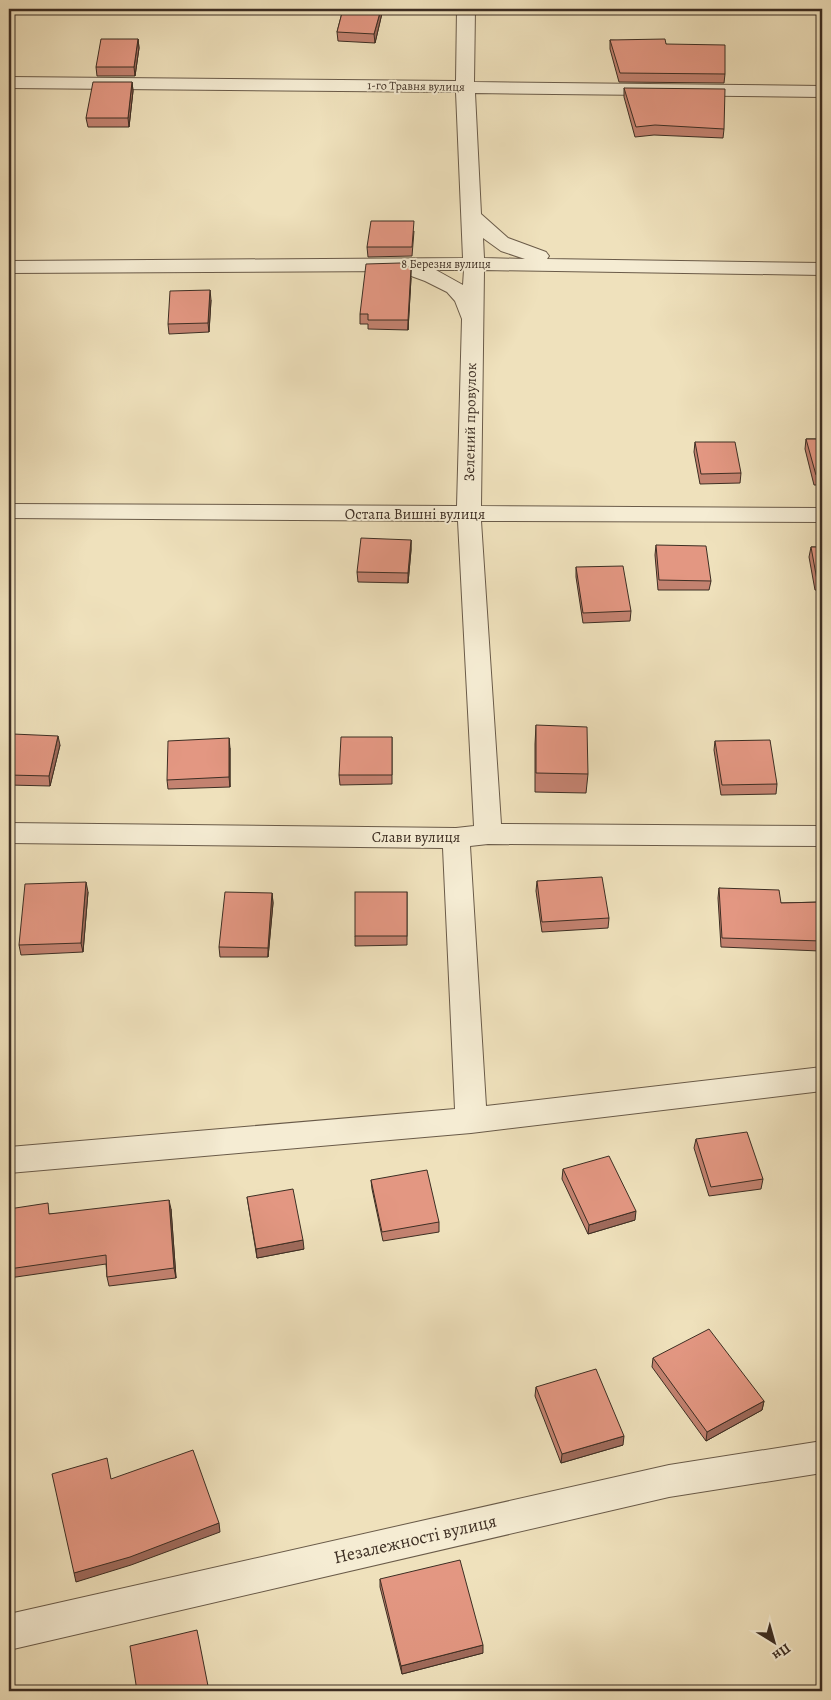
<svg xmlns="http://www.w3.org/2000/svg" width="831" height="1700" font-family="Alegreya,serif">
  <rect width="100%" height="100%" fill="#efe1bc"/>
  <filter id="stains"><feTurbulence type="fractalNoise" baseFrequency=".004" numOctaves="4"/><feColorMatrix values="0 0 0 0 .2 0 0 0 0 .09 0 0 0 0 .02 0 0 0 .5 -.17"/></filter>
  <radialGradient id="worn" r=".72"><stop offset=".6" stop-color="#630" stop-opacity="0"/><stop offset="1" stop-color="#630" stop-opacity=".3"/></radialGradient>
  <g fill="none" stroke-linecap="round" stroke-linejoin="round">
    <defs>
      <g id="minor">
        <path d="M457 9H475L474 82 822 86V97L475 93 481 214 508 238 546 252 549 256 547 259 822 263V275L484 270 481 506 822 508V522L481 521 501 824 822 826V846L488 844 470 846 486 1106 822 1067V1091L471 1133 9 1173V1147L455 1109 443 848 9 843V823L456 828 474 826 458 521 9 518V504L457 506 462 319 455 301 447 292 425 281 403 273 401 271 9 273V261L463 258 456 92 9 88V77L456 81ZM483 238 501 251 525 259 484 258ZM436 270H464L463 285Z"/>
        <polygon points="822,1441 822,1473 669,1497 9,1650 9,1614 669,1465"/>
      </g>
    </defs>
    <use href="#minor" stroke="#6a5b49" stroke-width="2"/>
    <use href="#minor" fill="#f5ecd3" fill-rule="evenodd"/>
  </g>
  <g fill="#c38270" stroke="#3d2e23">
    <polygon points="343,9 383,9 375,43 338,41 337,32"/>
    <polygon points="138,39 139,48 135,76 97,76 96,67"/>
    <polygon points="610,40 666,44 725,74 724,83 619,82 610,49"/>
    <polygon points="132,82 133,91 129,127 88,127 86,118"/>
    <polygon points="624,88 724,129 723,138 654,135 635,137 624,97"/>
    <polygon points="414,231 412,256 368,257 367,247"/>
    <polygon points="411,278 408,330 368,329 368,324 360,324 360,314"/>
    <polygon points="211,300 209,332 169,334 168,324"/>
    <polygon points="806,439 822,439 822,485 814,485 805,449"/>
    <polygon points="695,442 741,473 740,483 700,484 694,452"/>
    <polygon points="411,540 411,550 408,583 358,582 357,572"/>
    <polygon points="656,545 711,581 709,590 658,590 655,555"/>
    <polygon points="811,547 822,547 822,590 815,590 809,557"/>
    <polygon points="576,567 631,611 630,621 583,623 576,577"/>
    <polygon points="536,725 588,774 586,793 535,792 535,744"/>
    <polygon points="9,736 60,745 50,786 9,785"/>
    <polygon points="392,737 392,784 340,785 339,775"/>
    <polygon points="715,741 777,784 776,794 721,795 714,750"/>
    <polygon points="230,748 230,787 168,789 167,780"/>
    <polygon points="537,881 609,918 608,928 542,932 536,891"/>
    <polygon points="719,888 781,903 822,902 822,958 820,951 721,947 718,898"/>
    <polygon points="88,892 83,952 21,955 19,945"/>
    <polygon points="407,892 407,945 355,946 355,936"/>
    <polygon points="272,893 273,903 268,957 220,957 219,947"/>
    <polygon points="696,1139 763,1179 761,1189 709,1196 694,1148"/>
    <polygon points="563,1169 635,1220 588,1234 562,1179"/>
    <polygon points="371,1180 439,1222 439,1232 383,1241 372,1189"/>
    <polygon points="247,1197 304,1249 257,1258"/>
    <polygon points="9,1209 50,1214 171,1209 176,1278 109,1286 107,1277 106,1264 9,1278"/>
    <polygon points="653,1358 764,1401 762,1410 706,1441 652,1367"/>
    <polygon points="536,1387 623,1445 561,1463 535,1396"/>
    <polygon points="380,1579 483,1653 402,1674 380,1587"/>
  </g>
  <g fill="#9f6a5b" stroke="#3d2e23">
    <polygon points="381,9 383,9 375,43 374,34"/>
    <polygon points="138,39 139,48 135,76 134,67"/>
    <polygon points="132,82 133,91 129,127 128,118"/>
    <polygon points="411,268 411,278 408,330 408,320"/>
    <polygon points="210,290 211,300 209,332 208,323"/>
    <polygon points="411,540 411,550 408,583 408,573"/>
    <polygon points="58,736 60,745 50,786 49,776"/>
    <polygon points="229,738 230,748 230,787 229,777"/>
    <polygon points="86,882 88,892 83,952 81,943"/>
    <polygon points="272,893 273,903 268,957 268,948"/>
    <polygon points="169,1200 171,1209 176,1278 174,1268"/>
    <polygon points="636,1211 635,1220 588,1234 589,1225"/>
    <polygon points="303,1240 304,1249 257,1258 256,1249"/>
    <polygon points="764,1401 762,1410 706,1441 707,1432"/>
    <polygon points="624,1436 623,1445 561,1463 562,1454"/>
    <polygon points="219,1523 220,1532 131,1565 76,1582 74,1573"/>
    <polygon points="483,1645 483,1653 402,1674 401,1666"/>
  </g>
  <g fill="#e39782" stroke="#3d2e23">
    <polygon points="343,9 381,9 374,34 337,32"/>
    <polygon points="101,39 138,39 134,67 96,67"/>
    <polygon points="665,39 666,44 725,45 725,74 620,73 610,40"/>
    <polygon points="93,82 132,82 128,118 86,118"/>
    <polygon points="624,88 725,89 724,129 655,125 636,127"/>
    <polygon points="371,221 414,221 412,247 367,247"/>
    <polygon points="400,263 411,268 408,320 368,320 368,314 360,314 366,264"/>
    <polygon points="210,290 208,323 168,324 170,291"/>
    <polygon points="806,439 822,439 822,475 816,475"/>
    <polygon points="695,442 735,442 741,473 701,474"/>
    <polygon points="361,538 411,540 408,573 357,572"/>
    <polygon points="656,545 706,546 711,581 659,580"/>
    <polygon points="811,547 822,547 822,580 817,580"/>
    <polygon points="623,566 631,611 583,613 576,567"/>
    <polygon points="536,725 587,727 588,774 536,773"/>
    <polygon points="13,734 58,736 49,776 9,775 9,736 12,736"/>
    <polygon points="341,737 392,737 392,775 339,775"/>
    <polygon points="229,738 229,777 167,780 168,741"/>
    <polygon points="770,740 777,784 722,785 715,741"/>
    <polygon points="602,877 609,918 542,922 537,881"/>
    <polygon points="86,882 81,943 19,945 25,884"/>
    <polygon points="719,888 779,890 781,903 822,902 822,941 722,938"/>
    <polygon points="225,892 272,893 268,948 219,947"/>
    <rect x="355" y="892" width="52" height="44"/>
    <polygon points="747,1132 763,1179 711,1187 696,1139"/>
    <polygon points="609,1156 636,1211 589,1225 563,1169"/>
    <polygon points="427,1170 439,1222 382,1232 371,1180"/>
    <polygon points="293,1189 303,1240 256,1249 247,1197"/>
    <polygon points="169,1200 174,1268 107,1277 106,1255 9,1269 9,1209 48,1203 49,1214"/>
    <polygon points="709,1329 764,1401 707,1432 653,1358"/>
    <polygon points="596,1369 624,1436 562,1454 536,1387"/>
    <polygon points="193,1450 219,1523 130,1557 74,1573 52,1474 107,1458 111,1479"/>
    <polygon points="460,1560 483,1645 401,1666 380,1579"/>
    <polygon points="197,1630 209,1691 137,1691 130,1646"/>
  </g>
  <g text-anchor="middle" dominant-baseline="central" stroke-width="4" stroke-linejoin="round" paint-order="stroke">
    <g font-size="12" fill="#3d2e23" stroke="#f5ecd3">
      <text transform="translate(416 86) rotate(1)">1-го Травня вулиця</text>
      <text x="446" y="264">8 Березня вулиця</text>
    </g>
    <g font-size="15" fill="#3d2e23" stroke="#f5ecd3">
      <text transform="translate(470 422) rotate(-89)">Зелений провулок</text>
      <text x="415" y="514">Остапа Вишні вулиця</text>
      <text x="416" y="837">Слави вулиця</text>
    </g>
    <g font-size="18" fill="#3d2e23" stroke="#f5ecd3">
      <text transform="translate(415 1539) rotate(-13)">Незалежності вулиця</text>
    </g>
  </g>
  <rect width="831" height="1700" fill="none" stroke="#efe1bc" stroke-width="30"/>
  <rect x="10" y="10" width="811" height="1680" fill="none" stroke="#3d2e23" stroke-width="2.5"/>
  <rect x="15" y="15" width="801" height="1670" fill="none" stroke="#3d2e23"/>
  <g transform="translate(774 1642) rotate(143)" stroke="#f5ecd3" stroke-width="4" paint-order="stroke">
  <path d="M0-4L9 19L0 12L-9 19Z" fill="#3d2e23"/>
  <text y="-8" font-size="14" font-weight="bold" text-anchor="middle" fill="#3d2e23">Пн</text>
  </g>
  <rect width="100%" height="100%" filter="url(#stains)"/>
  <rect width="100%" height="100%" fill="url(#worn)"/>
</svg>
